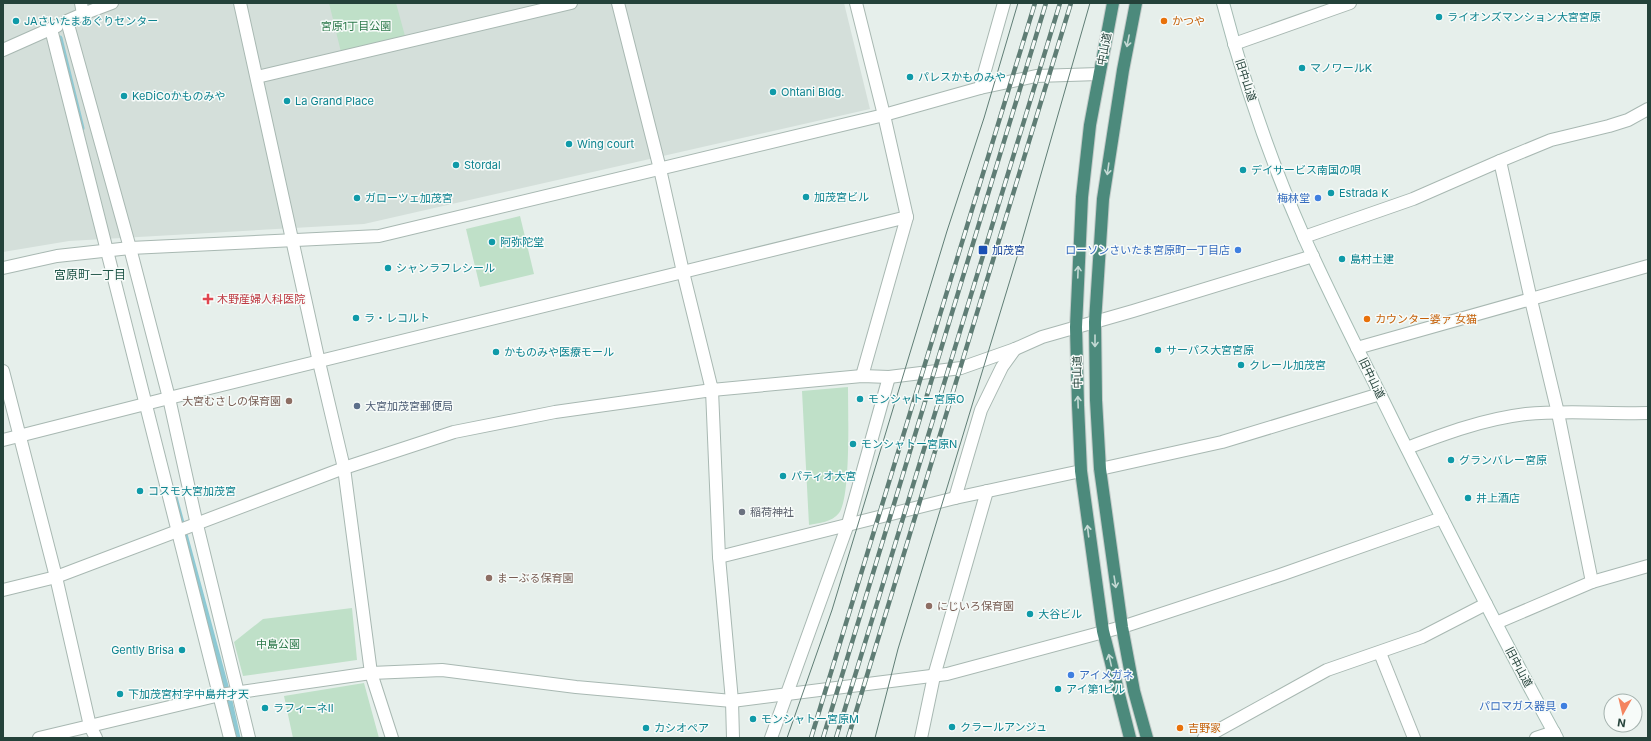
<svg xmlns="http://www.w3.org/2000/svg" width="1651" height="741" font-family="Inter,'Noto Sans JP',sans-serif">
  <rect width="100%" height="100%" fill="#e6efeb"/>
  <polygon fill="#d4dfda" points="3,3 844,3 870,109 364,224 69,241 3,252"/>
  <g fill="#bfe0c8">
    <polygon points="329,3 396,3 405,36 341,52"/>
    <polygon points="520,216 534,274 480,287 466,229"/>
    <path d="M848 387C848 410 851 498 839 513 832 522 819 523 809 525L802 391Z"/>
    <polygon points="352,608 357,660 243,676 234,642 263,619"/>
    <polygon points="364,683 379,738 293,738 284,696"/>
  </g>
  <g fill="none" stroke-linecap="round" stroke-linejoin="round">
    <g stroke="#8ec9d4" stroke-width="5">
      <polyline points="60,38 82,128"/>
      <polyline points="175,497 230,701 238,738"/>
    </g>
    <defs>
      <g id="minor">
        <polyline points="81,3 83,14 67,21 130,248 169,398 197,525 249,738"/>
        <polyline points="240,3 319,362 344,468 371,673 392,738"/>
        <polyline points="618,3 660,169 683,272 712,390 862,376 889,377 961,368 1015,349 1042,337 1133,311 1313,256"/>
        <polyline points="856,3 884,115"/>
        <polyline points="83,14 112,3"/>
        <polyline points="51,29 230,738"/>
        <polyline points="3,50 57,26"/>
        <polyline points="257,77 571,3"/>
        <polyline points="980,88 1004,3"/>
        <polyline points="1304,237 1413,199 1500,161"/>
        <polyline points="1357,348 1648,266"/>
        <polyline points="3,371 56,577 90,726 96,738"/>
        <polyline points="3,440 169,398 907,217"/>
        <path d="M1407 448C1446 433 1485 419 1526 414 1567 410 1608 414 1648 413"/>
        <polyline points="1100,469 1222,442 1380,394"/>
        <polyline points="955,498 981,410 1002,367 1015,349"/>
        <polyline points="719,557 955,498 1081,471"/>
        <polyline points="1592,582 1558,413 1531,300 1500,161 1551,140 1609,126 1628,120 1648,109"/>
        <polyline points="3,590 56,577 344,468 454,432 555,412 712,390 719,557 732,701 733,738"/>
        <polyline points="1496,623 1592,582 1648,566"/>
        <polyline points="1122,627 1283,574 1442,518"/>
        <polyline points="1380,653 1414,738"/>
        <polyline points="771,738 848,524 889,377"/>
        <polyline points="921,738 934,676 987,491"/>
        <polyline points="1204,738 1327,670 1422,637 1486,604"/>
      </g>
      <g id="tertiary">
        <polyline points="1234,44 1350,3"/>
        <polyline points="884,115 980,88 1036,76 1099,74"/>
        <polyline points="3,268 57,256 130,248 379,236 884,115 907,217 862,376"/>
        <polyline points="39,738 220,695 371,673 442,670 576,687 732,701 947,674 1122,627"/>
        <polyline points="1536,738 1554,732"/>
      </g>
      <path id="secondary" d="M1223 3C1244 83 1271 162 1304 237 1334 304 1368 369 1400 435 1451 536 1502 638 1557 738"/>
      <g id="trunk">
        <polyline points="1113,3 1090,125 1082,197 1076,327 1078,405 1081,471 1103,631 1130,738"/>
        <polyline points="1136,3 1123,70 1103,199 1095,322 1096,400 1100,469 1122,627 1134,691 1147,738"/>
      </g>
    </defs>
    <use href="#minor" stroke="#a8b8b2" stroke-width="14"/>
    <use href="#tertiary" stroke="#a8b8b2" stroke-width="14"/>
    <use href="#secondary" stroke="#a4bbb3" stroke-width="14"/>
    <use href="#trunk" stroke="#c2cac8" stroke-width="14"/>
    <use href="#minor" stroke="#fff" stroke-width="12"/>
    <use href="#tertiary" stroke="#fff" stroke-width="12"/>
    <use href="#secondary" stroke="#fff" stroke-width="12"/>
    <use href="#trunk" stroke="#4c8a7c" stroke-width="12"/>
    <g stroke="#5f7d75" stroke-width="1">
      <polyline points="787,738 832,610 947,231 984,118 1018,3"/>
      <polyline points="875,738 898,649 1021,244 1090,3"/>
    </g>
    <defs>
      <g id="rail">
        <polyline points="811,738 1035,3"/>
        <polyline points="823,738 1046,3"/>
        <polyline points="836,738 1060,3"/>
        <polyline points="848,738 1071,3"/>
      </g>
    </defs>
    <use href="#rail" stroke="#5f7d75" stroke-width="4.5"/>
    <use href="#rail" stroke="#f7fbf9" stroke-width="3" stroke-dasharray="9" stroke-linecap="butt"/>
  </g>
  <defs><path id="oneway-shaft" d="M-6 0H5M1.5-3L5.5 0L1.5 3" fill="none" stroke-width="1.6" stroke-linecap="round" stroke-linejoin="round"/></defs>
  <g stroke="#c4d9d4">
    <use href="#oneway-shaft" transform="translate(1128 41) rotate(101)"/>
    <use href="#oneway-shaft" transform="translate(1108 169) rotate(98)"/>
    <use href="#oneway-shaft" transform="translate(1078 272) rotate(-88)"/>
    <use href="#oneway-shaft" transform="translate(1095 341) rotate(90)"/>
    <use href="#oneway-shaft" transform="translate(1078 402) rotate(-92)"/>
    <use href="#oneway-shaft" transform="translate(1088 531) rotate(-97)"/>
    <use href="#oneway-shaft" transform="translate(1115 582) rotate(81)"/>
    <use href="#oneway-shaft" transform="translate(1110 660) rotate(-103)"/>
  </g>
  <g fill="#0f9aa8" stroke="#f7fbf9" stroke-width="1.5">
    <circle cx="1439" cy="17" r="4"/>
    <circle cx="16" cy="21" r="4"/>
    <circle cx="1302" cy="68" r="4"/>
    <circle cx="910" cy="77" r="4"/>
    <circle cx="773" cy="92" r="4"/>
    <circle cx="124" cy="96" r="4"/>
    <circle cx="287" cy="101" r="4"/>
    <circle cx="569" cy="144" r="4"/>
    <circle cx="456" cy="165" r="4"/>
    <circle cx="1243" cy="170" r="4"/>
    <circle cx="1331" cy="193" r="4"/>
    <circle cx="806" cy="197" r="4"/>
    <circle cx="357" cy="198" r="4"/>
    <circle cx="492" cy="242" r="4"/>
    <circle cx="1342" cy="259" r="4"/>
    <circle cx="388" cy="268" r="4"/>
    <circle cx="356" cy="318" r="4"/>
    <circle cx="1158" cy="350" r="4"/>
    <circle cx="496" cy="352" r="4"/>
    <circle cx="1241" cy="365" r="4"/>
    <circle cx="860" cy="399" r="4"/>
    <circle cx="853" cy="444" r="4"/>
    <circle cx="1451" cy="460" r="4"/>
    <circle cx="783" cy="476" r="4"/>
    <circle cx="140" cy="491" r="4"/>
    <circle cx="1468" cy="498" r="4"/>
    <circle cx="1030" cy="614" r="4"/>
    <circle cx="182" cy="650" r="4"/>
    <circle cx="1058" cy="689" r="4"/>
    <circle cx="120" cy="694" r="4"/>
    <circle cx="265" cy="708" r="4"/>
    <circle cx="753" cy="719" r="4"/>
    <circle cx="952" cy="727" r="4"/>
    <circle cx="646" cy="728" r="4"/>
  </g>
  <g fill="#e8710a" stroke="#f7fbf9" stroke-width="1.5">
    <circle cx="1164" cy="21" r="4"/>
    <circle cx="1367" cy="319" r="4"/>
    <circle cx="1180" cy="728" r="4"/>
  </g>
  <g fill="#3f7fe0" stroke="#f7fbf9" stroke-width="1.5">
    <circle cx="1318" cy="198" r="4"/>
    <circle cx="1238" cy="250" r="4"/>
    <circle cx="1071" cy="675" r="4"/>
    <circle cx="1564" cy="706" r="4"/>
  </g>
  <rect fill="#1a4fb4" stroke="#f7fbf9" stroke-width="1.5" x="978" y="245" width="10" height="10" rx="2"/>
  <path fill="#e0444e" stroke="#f7fbf9" stroke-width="1.5" d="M206 293h4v4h4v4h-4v4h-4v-4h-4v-4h4z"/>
  <g fill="#8d6e63" stroke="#f7fbf9" stroke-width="1.5">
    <circle cx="289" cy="401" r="4"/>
    <circle cx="489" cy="578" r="4"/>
    <circle cx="929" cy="606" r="4"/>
  </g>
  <circle fill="#5c6f8a" stroke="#f7fbf9" stroke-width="1.5" cx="357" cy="406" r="4"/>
  <circle fill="#6b7280" stroke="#f7fbf9" stroke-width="1.5" cx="742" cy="512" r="4"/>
  <g text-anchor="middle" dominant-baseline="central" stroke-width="3" stroke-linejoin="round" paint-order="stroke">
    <g font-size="11" fill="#0d838f" stroke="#f7fbf9" text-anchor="start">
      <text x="1447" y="17">ライオンズマンション大宮宮原</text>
      <text x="24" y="21">JAさいたまあぐりセンター</text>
      <text x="1310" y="68">マノワールK</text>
      <text x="918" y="77">パレスかものみや</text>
      <text x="781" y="92">Ohtani Bldg.</text>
      <text x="132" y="96">KeDiCoかものみや</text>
      <text x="295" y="101">La Grand Place</text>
      <text x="577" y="144">Wing court</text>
      <text x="464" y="165">Stordal</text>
      <text x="1251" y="170">デイサービス南国の唄</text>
      <text x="1339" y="193">Estrada K</text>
      <text x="814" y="197">加茂宮ビル</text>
      <text x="365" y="198">ガローツェ加茂宮</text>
      <text x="500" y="242">阿弥陀堂</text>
      <text x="1350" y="259">島村土建</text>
      <text x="396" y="268">シャンラフレシール</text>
      <text x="364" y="318">ラ・レコルト</text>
      <text x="1166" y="350">サーパス大宮宮原</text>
      <text x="504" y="352">かものみや医療モール</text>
      <text x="1249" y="365">クレール加茂宮</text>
      <text x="868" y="399">モンシャトー宮原O</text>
      <text x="861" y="444">モンシャトー宮原N</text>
      <text x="1459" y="460">グランバレー宮原</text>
      <text x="791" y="476">パティオ大宮</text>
      <text x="148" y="491">コスモ大宮加茂宮</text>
      <text x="1476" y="498">井上酒店</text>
      <text x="1038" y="614">大谷ビル</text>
      <text x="174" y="650" text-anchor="end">Gently Brisa</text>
      <text x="1066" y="689">アイ第1ビル</text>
      <text x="128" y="694">下加茂宮村字中島弁才天</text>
      <text x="273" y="708">ラフィーネⅡ</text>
      <text x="761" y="719">モンシャトー宮原M</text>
      <text x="960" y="727">クラールアンジュ</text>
      <text x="654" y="728">カシオペア</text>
    </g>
    <g font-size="11" fill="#c56008" stroke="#f7fbf9" text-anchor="start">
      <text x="1172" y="21">かつや</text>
      <text x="1375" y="319">カウンター婆ァ 女猫</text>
      <text x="1188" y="728">吉野家</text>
    </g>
    <g font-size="11" fill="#2d7a4b" stroke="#f7fbf9">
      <text x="356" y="26">宮原1丁目公園</text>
      <text x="278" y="644">中島公園</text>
    </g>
    <g font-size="11" fill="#24423a" stroke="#f7fbf9">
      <text transform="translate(1104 49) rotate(-79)">中山道</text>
      <text transform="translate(1246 80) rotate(72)">旧中山道</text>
      <text transform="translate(1077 372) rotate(-91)">中山道</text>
      <text transform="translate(1372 378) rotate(64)">旧中山道</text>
      <text transform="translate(1519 667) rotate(62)">旧中山道</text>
    </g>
    <g font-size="11" fill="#366cbe" stroke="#f7fbf9" text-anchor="end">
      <text x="1310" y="198">梅林堂</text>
      <text x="1230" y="250">ローソンさいたま宮原町一丁目店</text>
      <text x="1079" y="675" text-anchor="start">アイメガネ</text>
      <text x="1556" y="706">パロマガス器具</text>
    </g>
    <g font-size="11" fill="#164399" stroke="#f7fbf9" text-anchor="start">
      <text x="992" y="250">加茂宮</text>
    </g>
    <g font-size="11" fill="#be3a42" stroke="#f7fbf9" text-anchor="start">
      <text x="217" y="299">木野産婦人科医院</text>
    </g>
    <g font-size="11" fill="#785e54" stroke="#f7fbf9" text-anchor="start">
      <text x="281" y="401" text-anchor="end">大宮むさしの保育園</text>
      <text x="497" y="578">まーぶる保育園</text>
      <text x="937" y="606">にじいろ保育園</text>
    </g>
    <g font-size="11" fill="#4e5e75" stroke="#f7fbf9" text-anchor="start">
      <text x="365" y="406">大宮加茂宮郵便局</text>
    </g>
    <g font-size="11" fill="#5b616d" stroke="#f7fbf9" text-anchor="start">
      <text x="750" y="512">稲荷神社</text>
    </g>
    <g font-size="12" fill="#1f5548" stroke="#f7fbf9">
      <text x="90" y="274">宮原町一丁目</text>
    </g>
  </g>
  <rect width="1651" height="741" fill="none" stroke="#24423a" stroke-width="8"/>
  <g transform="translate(1623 713) rotate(188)"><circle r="19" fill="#f7fbf9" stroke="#a3b1ad"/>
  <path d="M0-3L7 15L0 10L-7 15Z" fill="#f4845f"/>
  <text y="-6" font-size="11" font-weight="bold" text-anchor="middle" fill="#24423a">N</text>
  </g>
</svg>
